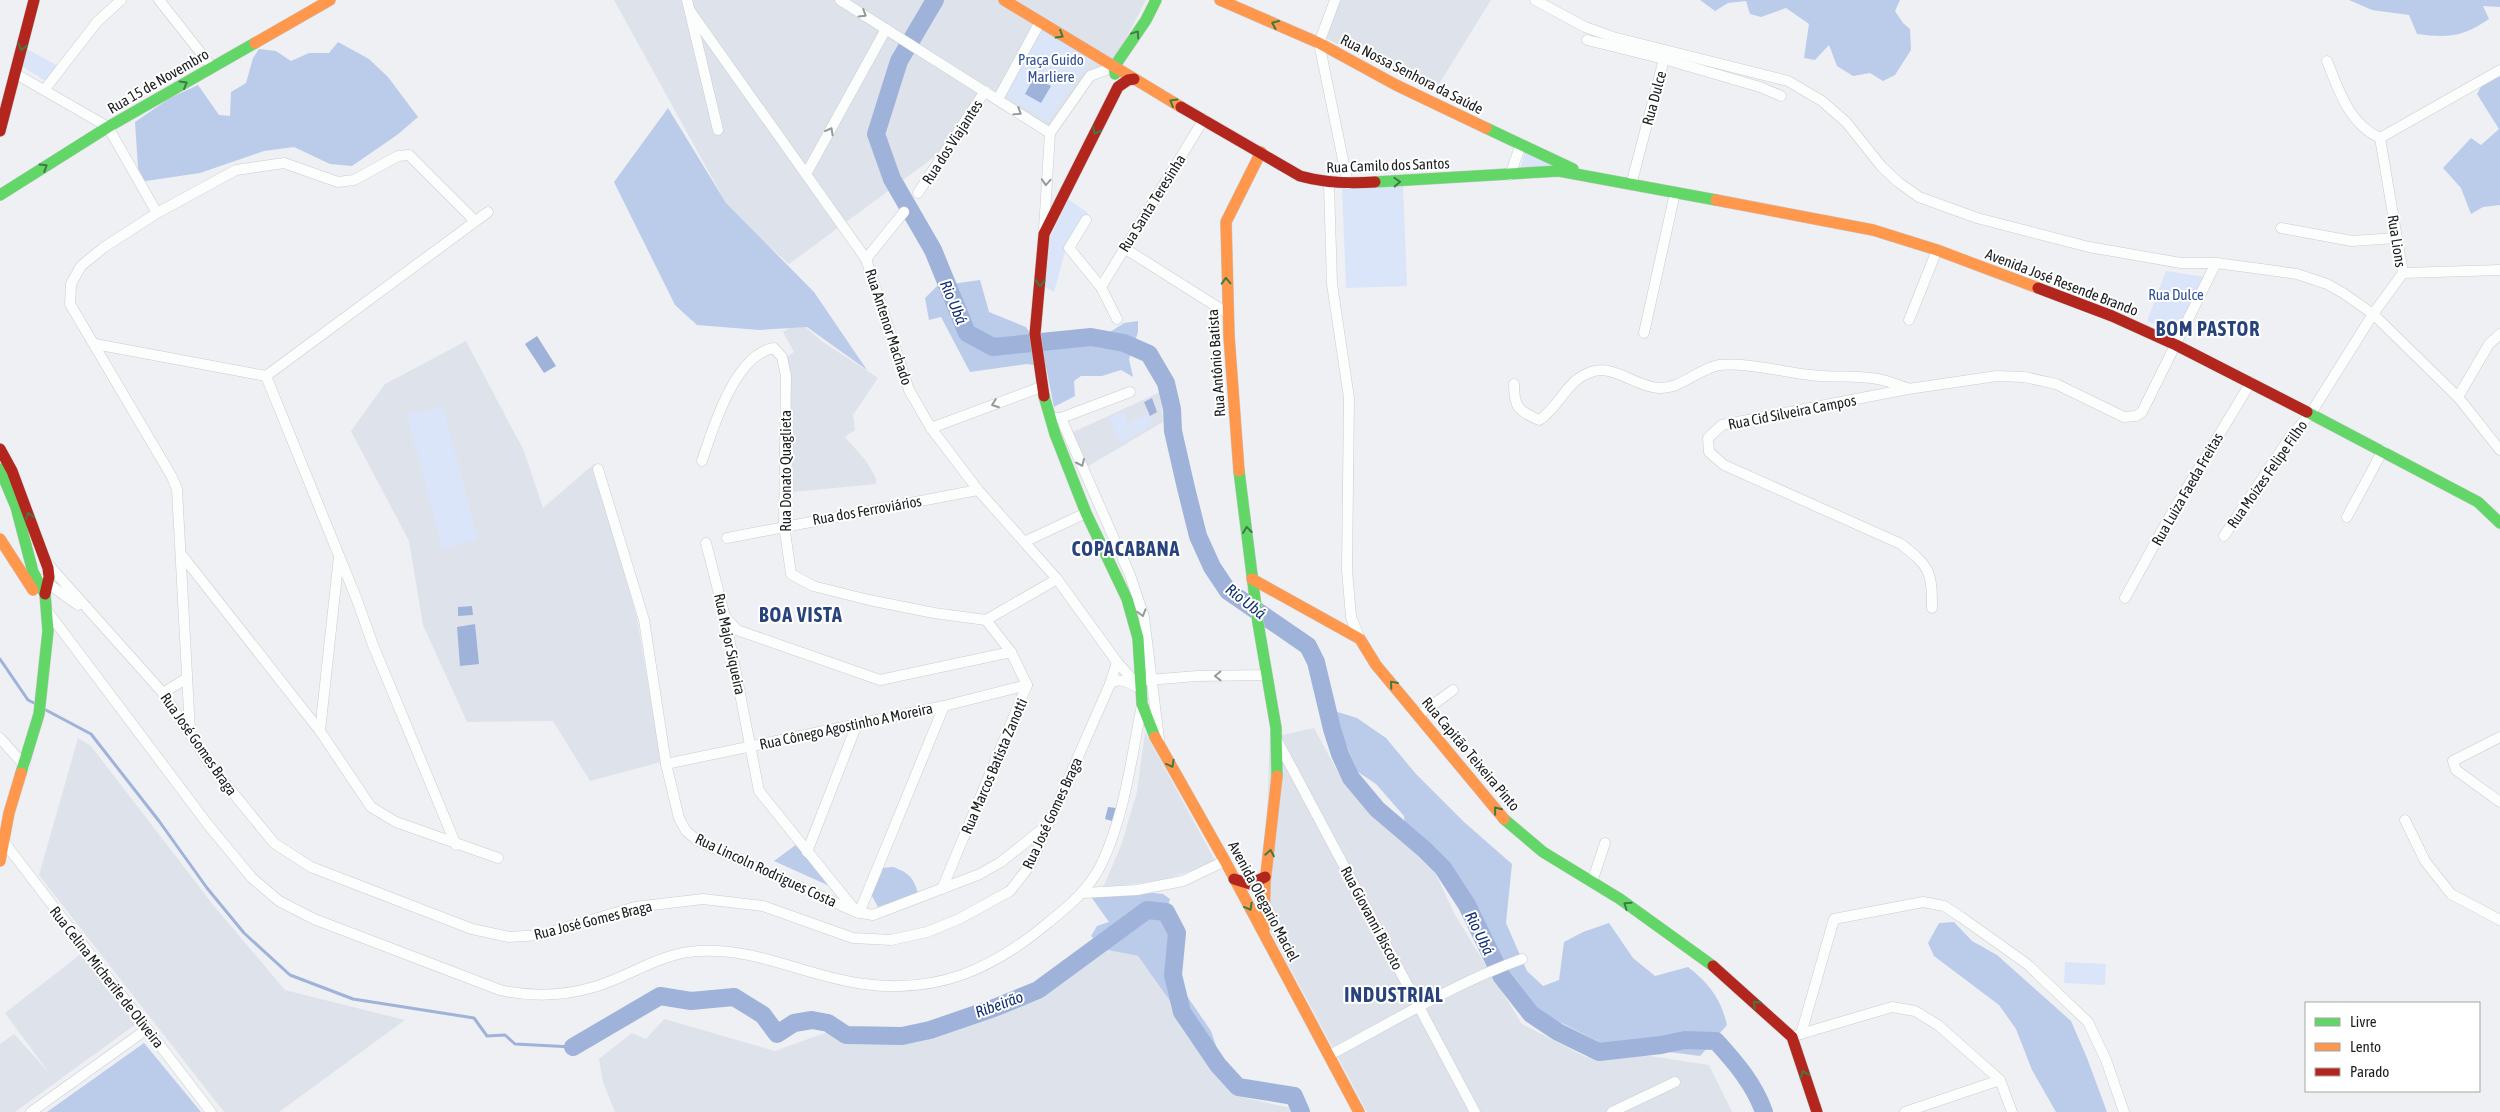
<svg xmlns="http://www.w3.org/2000/svg" width="2500" height="1112" font-family="'Asap Condensed',sans-serif">
  <rect width="100%" height="100%" fill="#eef0f3"/>
  <g fill="#dee3eb">
    <polygon points="614,0 1146,0 1113,63 1092,71 1042,134 980,96 948,147 789,264 732,214"/>
    <polygon points="1341,0 1491,0 1434,92 1325,38"/>
    <polygon points="799,322 823,342 878,378 853,415 855,430 845,437 866,461 876,478 876,484 793,492 787,357 794,352 783,332"/>
    <polygon points="466,341 524,451 543,508 594,464 637,618 661,762 590,781 553,721 467,722 423,625 409,541 351,431 385,384"/>
    <polygon points="1160,392 1163,422 1085,468 1069,434"/>
    <polygon points="1314,728 1341,778 1434,870 1455,915 1522,1024 1586,1057 1643,1055 1709,1065 1732,1112 1367,1112 1270,930 1265,877 1270,730 1278,736"/>
    <polygon points="1145,732 1216,862 1165,880 1103,888 1122,843 1137,792"/>
    <polygon points="78,738 91,746 214,906 285,990 405,1020 279,1112 224,1112 39,875"/>
    <polygon points="1103,949 1138,956 1180,1015 1209,1066 1236,1096 1291,1108 1293,1112 615,1112 603,1082 599,1059 632,1033 646,1039 664,1019 775,1051 830,1031 879,1041 1000,1013"/>
    <polygon points="82,953 136,1024 15,1112 0,1112 0,1044 14,1034 50,1074 5,1013"/>
  </g>
  <g fill="#dae5fa">
    <polygon points="1041,27 1093,57 1048,122 1003,93"/>
    <polygon points="25,48 58,66 47,82 20,65"/>
    <polygon points="1525,151 1561,168 1520,169"/>
    <polygon points="1403,186 1407,286 1346,288 1342,188"/>
    <polygon points="1068,199 1088,213 1066,248 1054,292 1045,287 1050,238"/>
    <polygon points="2166,271 2205,277 2175,332 2147,321"/>
    <polygon points="443,407 478,539 442,549 407,414"/>
    <polygon points="1123,411 1133,435 1120,443 1109,418"/>
    <polygon points="1148,413 1153,425 1135,435 1129,423"/>
    <polygon points="2065,962 2106,964 2105,985 2064,983"/>
  </g>
  <g fill="#bbcceb">
    <polygon points="1700,0 1900,0 1895,11 1903,23 1910,29 1911,50 1895,75 1883,81 1870,73 1853,76 1837,66 1829,45 1815,60 1804,58 1809,24 1786,8 1761,17 1750,14 1746,1 1728,3 1715,11"/>
    <path d="M2349 0H2500V7L2483 6 2489 19C2463 37 2448 38 2417 34L2409 15 2372 10Z"/>
    <polygon points="338,42 369,59 388,77 418,117 397,135 352,166 330,164 294,147 264,151 200,173 139,182 135,122 170,98 198,85 219,115 230,116 231,92 246,83 253,58 259,49 276,51 291,61 309,53 329,53"/>
    <polygon points="2500,70 2500,205 2483,207 2471,214 2461,188 2443,168 2471,138 2481,145 2499,129 2477,94 2486,78"/>
    <polygon points="668,108 726,203 814,292 867,370 807,327 759,330 697,325 675,305 614,182"/>
    <polygon points="980,280 989,312 1026,327 1037,344 1061,340 1078,329 1110,332 1124,323 1138,321 1138,332 1129,359 1133,377 1121,370 1102,376 1081,376 1074,381 1075,396 1054,407 1046,367 1027,364 970,372 941,317 929,320 925,298 937,286"/>
    <path d="M1328 709 1357 718 1386 738 1416 774 1464 822 1512 864 1506 923 1527 971 1543 986 1559 980 1564 942 1583 932 1609 923 1633 958 1655 976 1688 967C1709 983 1721 999 1727 1025L1700 1056 1601 1043 1540 1012 1510 976 1448 863 1405 832 1404 816 1376 784 1358 772 1346 744Z"/>
    <polygon points="797,844 834,888 774,861"/>
    <path d="M893 867C909 873 913 877 918 893L878 907 871 894 882 868Z"/>
    <polygon points="1124,890 1163,894 1170,899 1166,912 1179,925 1183,952 1179,970 1187,996 1211,1031 1221,1060 1218,1065 1209,1066 1180,1015 1138,956 1103,949 1091,936 1097,926 1109,922 1092,898"/>
    <polygon points="1954,922 1972,941 1997,955 2071,1021 2087,1058 2107,1112 2056,1112 2032,1070 2016,1029 1999,1005 1934,956 1928,943 1939,923"/>
    <polygon points="144,1043 201,1112 47,1112"/>
  </g>
  <g fill="#9fb3da">
    <polygon points="1034,77 1051,86 1041,103 1025,94"/>
    <polygon points="537,336 556,366 544,373 525,344"/>
    <polygon points="1152,398 1157,412 1150,416 1144,402"/>
    <polygon points="472,606 473,615 458,616 458,607"/>
    <polygon points="475,624 479,664 460,666 457,627"/>
    <polygon points="1108,807 1116,808 1112,821 1105,819"/>
  </g>
  <g fill="none" stroke-linecap="round" stroke-linejoin="round">
    <g stroke="#9fb3da" stroke-width="3">
      <polyline points="0,659 28,700 36,704"/>
      <polyline points="44,709 91,734 159,821 207,888 244,933 290,975 353,999 474,1018 487,1036 505,1035 515,1044 573,1047"/>
    </g>
    <g stroke="#9fb3da" stroke-width="18">
      <path d="M935 0 899 61 876 134 892 179 933 250 967 333 993 347 1091 337 1124 343 1149 354 1166 383 1172 409 1173 431 1186 488 1198 536 1212 567 1228 591 1308 646 1316 662 1332 729 1340 754 1351 778 1377 809 1425 850 1443 868 1467 905 1502 977 1531 1014 1558 1032 1599 1052 1661 1045 1685 1040 1716 1041C1736 1063 1754 1084 1764 1112"/>
      <polyline points="573,1047 660,996 691,1001 734,997 763,1015 777,1034 794,1023 812,1020 828,1023 846,1035 902,1036 930,1030 994,1008 1038,990 1147,910 1166,912 1177,933 1173,975 1182,1012 1218,1065 1238,1087 1294,1096 1301,1112"/>
    </g>
    <defs>
      <g id="street">
        <polyline points="159,0 212,67"/>
        <polyline points="687,0 718,130"/>
        <polyline points="840,0 1050,133"/>
        <polyline points="1335,0 1319,43 1348,184"/>
        <polyline points="1535,0 1585,27 1613,37 1788,81 1822,101 1846,122 1882,167 1898,182 1919,197 1977,218 2089,247 2181,263 2216,263 2269,270 2297,274 2327,284 2343,293 2373,314 2458,397 2500,450"/>
        <polyline points="690,11 866,259 909,390 931,428 978,490 1057,579 1117,662 1141,689"/>
        <polyline points="1587,40 1664,59 1631,185"/>
        <polyline points="1664,55 1664,59 1760,87 1781,96"/>
        <polyline points="16,74 108,127 157,213"/>
        <polyline points="45,89 97,22 121,0"/>
        <polyline points="998,99 1040,22"/>
        <polyline points="1050,133 1090,76 1114,67"/>
        <polyline points="2380,138 2500,70"/>
        <polyline points="806,174 886,29"/>
        <polyline points="1510,175 1521,144"/>
        <polyline points="1329,184 1332,284 1349,398 1347,570 1351,617 1360,639"/>
        <polyline points="918,193 985,91"/>
        <polyline points="1086,220 1069,248 1101,287 1117,319"/>
        <polyline points="2281,228 2352,241 2396,238"/>
        <polyline points="1044,229 1050,133"/>
        <polyline points="1124,248 1227,313"/>
        <polyline points="866,259 904,212"/>
        <polyline points="2403,273 2500,270"/>
        <polyline points="1101,287 1204,119"/>
        <polyline points="1909,320 1937,250"/>
        <polyline points="1644,333 1675,193"/>
        <polyline points="95,344 266,376"/>
        <path d="M1514 384C1514 407 1518 411 1539 420 1560 407 1565 381 1591 372 1615 364 1635 387 1659 388 1681 389 1698 369 1719 365 1744 362 1784 372 1810 375 1832 378 1856 375 1878 379 1888 381 1898 385 1907 388"/>
        <polyline points="2458,397 2489,344 2500,334"/>
        <polyline points="1054,418 1061,418 1130,392"/>
        <polyline points="1061,418 1130,575 1144,617 1159,739"/>
        <polyline points="931,428 1041,387"/>
        <path d="M702 461C713 428 735 354 774 348L782 357 786 376 784 525 791 574 813 586 869 600 934 613 986 620 1057 579"/>
        <polyline points="598,469 644,620 666,764 679,818 686,831 698,841 856,912 873,915 980,874 1001,862 1046,826"/>
        <polyline points="2347,517 2383,450"/>
        <path d="M2224 536 2290 437 2311 413 2373 314 2403 273 2380 138C2349 124 2339 91 2327 61"/>
        <polyline points="727,538 978,490"/>
        <polyline points="1024,542 1086,513"/>
        <polyline points="706,543 725,617 759,791 854,909"/>
        <polyline points="181,554 320,731 371,807 396,822 498,858"/>
        <polyline points="46,562 163,693 211,766 274,843 311,867 472,929 509,937 540,935 635,907 703,899 763,906 853,938 891,940 927,932 959,919 1010,891 1031,864 1110,684 1117,662"/>
        <polyline points="43,580 78,605"/>
        <polyline points="2125,598 2170,516 2251,382"/>
        <path d="M1932 608C1932 571 1930 567 1901 544L1724 465 1709 452 1708 438 1722 425 1908 389 1997 376 2024 377 2056 384 2124 417 2136 416 2142 412 2216 263"/>
        <path d="M48 612 209 826 252 878 279 901 314 919 500 990C530 997 563 996 594 987 629 977 660 953 698 951 755 947 808 977 864 984 938 994 993 969 1049 922 1069 906 1089 889 1101 865 1125 815 1131 759 1142 705"/>
        <polyline points="726,618 737,630 880,680 1011,652"/>
        <polyline points="1148,680 1197,676 1267,675"/>
        <path d="M1110 684C1119 677 1128 682 1137 687"/>
        <polyline points="163,693 187,678"/>
        <polyline points="1419,715 1453,690"/>
        <polyline points="190,731 177,489 172,477 70,304 71,284 81,266 103,248 157,213 236,170 284,163 338,182 354,180 398,156 409,155 475,221"/>
        <polyline points="320,731 339,556"/>
        <polyline points="2500,737 2453,761 2456,770 2500,802"/>
        <polyline points="0,738 25,766"/>
        <polyline points="1278,742 1475,1112"/>
        <polyline points="666,764 944,706 1027,685"/>
        <polyline points="2405,820 2425,861 2451,894 2500,920"/>
        <polyline points="4,842 211,1112"/>
        <polyline points="456,845 373,645 357,600 266,376 488,212"/>
        <polyline points="807,852 857,724"/>
        <polyline points="1592,882 1605,843"/>
        <polyline points="942,889 1027,685 1011,652 986,620"/>
        <polyline points="1083,893 1137,890 1183,881 1225,861"/>
        <polyline points="859,913 944,706"/>
        <polyline points="1801,1034 1834,919 1923,902 1944,906 1961,917 2027,964 2088,1022 2106,1060 2124,1112"/>
        <polyline points="1797,1035 1892,1007 1915,1011 1938,1025 2000,1080 2012,1112"/>
        <path d="M1330 1055C1392 1022 1455 983 1522 959"/>
        <polyline points="31,1112 147,1029"/>
        <polyline points="1612,1112 1675,1082"/>
        <polyline points="1905,1112 2000,1080"/>
      </g>
      <g id="fast">
        <polyline points="1115,74 1114,67 1146,20 1156,0"/>
        <polyline points="1486,128 1573,169"/>
        <polyline points="1375,182 1559,171 1716,200"/>
        <polyline points="0,195 108,127 255,43"/>
        <polyline points="1044,396 1055,434 1086,513 1127,599 1138,638 1142,704 1155,737"/>
        <polyline points="2307,412 2478,502 2500,523"/>
        <polyline points="0,469 16,507 33,572 45,594 48,631 39,714 21,773"/>
        <polyline points="1239,471 1258,623 1276,728 1277,776"/>
        <polyline points="1504,819 1543,852 1620,899 1713,966"/>
      </g>
      <g id="slow">
        <polyline points="1004,0 1181,107"/>
        <polyline points="1220,0 1319,43 1396,85 1486,128"/>
        <polyline points="255,43 330,0"/>
        <polyline points="1716,200 1873,230 1937,250 2038,288"/>
        <polyline points="1239,471 1229,336 1226,222 1261,152"/>
        <polyline points="0,539 33,590"/>
        <polyline points="1252,579 1360,639 1376,665 1504,819"/>
        <polyline points="1155,737 1225,861 1359,1112"/>
        <polyline points="0,861 9,813 21,773"/>
        <polyline points="1264,930 1265,883 1277,776"/>
      </g>
      <g id="jam">
        <path d="M1181 107 1300 176C1325 183 1348 184 1375 182"/>
        <polyline points="0,131 34,0"/>
        <polyline points="2038,288 2112,316 2176,345 2307,412"/>
        <polyline points="1044,396 1035,334 1044,234 1118,87 1128,80 1134,79"/>
        <polyline points="0,449 12,471 48,568 49,577 45,594"/>
        <polyline points="1234,879 1250,884 1265,877"/>
        <polyline points="1713,966 1792,1037 1817,1112"/>
      </g>
    </defs>
    <use href="#street" stroke="#cbcccf" stroke-width="11"/>
    <use href="#fast" stroke="#cbcccf" stroke-width="12"/>
    <use href="#slow" stroke="#cbcccf" stroke-width="12"/>
    <use href="#jam" stroke="#cbcccf" stroke-width="12"/>
    <use href="#street" stroke="#fcfdfd" stroke-width="10"/>
    <use href="#fast" stroke="#63d668" stroke-width="11"/>
    <use href="#slow" stroke="#ff974d" stroke-width="11"/>
    <use href="#jam" stroke="#b3261e" stroke-width="11"/>
  </g>
  <defs><path id="oneway-chevron" d="M-2-3.5L2.5 0L-2 3.5" fill="none" stroke-width="1.6" stroke-linecap="round" stroke-linejoin="round" transform="scale(1.25)"/></defs>
  <g stroke="#979899">
    <use href="#oneway-chevron" transform="translate(863 14) rotate(32)"/>
    <use href="#oneway-chevron" transform="translate(1018 112) rotate(33)"/>
    <use href="#oneway-chevron" transform="translate(830 131) rotate(-61)"/>
    <use href="#oneway-chevron" transform="translate(1046 182) rotate(94)"/>
    <use href="#oneway-chevron" transform="translate(995 404) rotate(160)"/>
    <use href="#oneway-chevron" transform="translate(1081 463) rotate(66)"/>
    <use href="#oneway-chevron" transform="translate(1142 613) rotate(74)"/>
    <use href="#oneway-chevron" transform="translate(1218 676) rotate(179)"/>
  </g>
  <g stroke="#3f7a44">
    <use href="#oneway-chevron" transform="translate(1275 24) rotate(-157)"/>
    <use href="#oneway-chevron" transform="translate(1136 34) rotate(-56)"/>
    <use href="#oneway-chevron" transform="translate(1060 35) rotate(31)"/>
    <use href="#oneway-chevron" transform="translate(22 47) rotate(104)"/>
    <use href="#oneway-chevron" transform="translate(184 84) rotate(-30)"/>
    <use href="#oneway-chevron" transform="translate(1173 102) rotate(-150)"/>
    <use href="#oneway-chevron" transform="translate(1096 131) rotate(117)"/>
    <use href="#oneway-chevron" transform="translate(44 167) rotate(-32)"/>
    <use href="#oneway-chevron" transform="translate(1397 182) rotate(-3)"/>
    <use href="#oneway-chevron" transform="translate(1226 281) rotate(-92)"/>
    <use href="#oneway-chevron" transform="translate(1040 283) rotate(95)"/>
    <use href="#oneway-chevron" transform="translate(29 516) rotate(-109)"/>
    <use href="#oneway-chevron" transform="translate(1247 530) rotate(-97)"/>
    <use href="#oneway-chevron" transform="translate(1393 684) rotate(-131)"/>
    <use href="#oneway-chevron" transform="translate(1171 764) rotate(61)"/>
    <use href="#oneway-chevron" transform="translate(1497 810) rotate(-129)"/>
    <use href="#oneway-chevron" transform="translate(1270 853) rotate(-80)"/>
    <use href="#oneway-chevron" transform="translate(1627 905) rotate(-145)"/>
    <use href="#oneway-chevron" transform="translate(1249 907) rotate(61)"/>
    <use href="#oneway-chevron" transform="translate(1756 1004) rotate(-137)"/>
    <use href="#oneway-chevron" transform="translate(1804 1074) rotate(-109)"/>
  </g>
  <g text-anchor="middle" dominant-baseline="central" stroke-width="4" stroke-linejoin="round" paint-order="stroke">
    <g font-size="15" fill="#315295" stroke="#fff">
      <text x="1051" y="59">Praça Guido<tspan x="1051" dy="17">Marliere</tspan></text>
      <text x="2176" y="294">Rua Dulce</text>
    </g>
    <g font-size="15" fill="#1b1d1f" stroke="#fff">
      <text transform="translate(1412 74) rotate(27)">Rua Nossa Senhora da Saúde</text>
      <text transform="translate(158 81) rotate(-30)">Rua 15 de Novembro</text>
      <text transform="translate(1654 98) rotate(-75)">Rua Dulce</text>
      <text transform="translate(952 142) rotate(-57)">Rua dos Viajantes</text>
      <text transform="translate(1388 165) rotate(-2)">Rua Camilo dos Santos</text>
      <text transform="translate(1152 203) rotate(-58)">Rua Santa Teresinha</text>
      <text transform="translate(2397 241) rotate(81)">Rua Lions</text>
      <text transform="translate(2062 282) rotate(21)">Avenida José Resende Brando</text>
      <text transform="translate(889 327) rotate(72)">Rua Antenor Machado</text>
      <text transform="translate(1216 363) rotate(-94)">Rua Antônio Batista</text>
      <text transform="translate(1792 412) rotate(-11)">Rua Cid Silveira Campos</text>
      <text transform="translate(785 471) rotate(-90)">Rua Donato Quaglieta</text>
      <text transform="translate(2267 474) rotate(-55)">Rua Moizes Felipe Filho</text>
      <text transform="translate(2187 489) rotate(-60)">Rua Luiza Faeda Freitas</text>
      <text transform="translate(867 510) rotate(-10)">Rua dos Ferroviários</text>
      <text transform="translate(730 644) rotate(78)">Rua Major Siqueira</text>
      <text transform="translate(846 726) rotate(-12)">Rua Cônego Agostinho A Moreira</text>
      <text transform="translate(199 744) rotate(55)">Rua José Gomes Braga</text>
      <text transform="translate(1471 754) rotate(50)">Rua Capitão Teixeira Pinto</text>
      <text transform="translate(994 766) rotate(-67)">Rua Marcos Batista Zanotti</text>
      <text transform="translate(1052 813) rotate(-65)">Rua José Gomes Braga</text>
      <text transform="translate(766 870) rotate(25)">Rua Lincoln Rodrigues Costa</text>
      <text transform="translate(1264 901) rotate(62)">Avenida Olegario Maciel</text>
      <text transform="translate(1372 918) rotate(62)">Rua Giovanni Biscoto</text>
      <text transform="translate(593 920) rotate(-14)">Rua José Gomes Braga</text>
      <text transform="translate(107 977) rotate(52)">Rua Celina Micherife de Oliveira</text>
    </g>
    <g font-size="16" font-style="italic" fill="#133070" stroke="#fff">
      <text transform="translate(954 302) rotate(67)">Rio Ubá</text>
      <text transform="translate(1246 601) rotate(38)">Rio Ubá</text>
      <text transform="translate(1480 933) rotate(64)">Rio Ubá</text>
      <text transform="translate(999 1004) rotate(-20)">Ribeirão</text>
    </g>
    <g font-size="20" font-weight="bold" letter-spacing="1" fill="#28437b" stroke="#fff">
      <text x="2208" y="328">BOM PASTOR</text>
      <text x="1126" y="548">COPACABANA</text>
      <text x="801" y="614">BOA VISTA</text>
      <text x="1394" y="994">INDUSTRIAL</text>
    </g>
  </g>
  <rect x="2305" y="1002" width="175" height="90" fill="#ffffff" stroke="#a4a5a5"/>
  <rect x="2315" y="1018" width="25" height="8" fill="#63d668" stroke="#a4a5a5"/>
  <text x="2350" y="1027" font-size="15" fill="#1b1d1f">Livre</text>
  <rect x="2315" y="1043" width="25" height="8" fill="#ff974d" stroke="#a4a5a5"/>
  <text x="2350" y="1052" font-size="15" fill="#1b1d1f">Lento</text>
  <rect x="2315" y="1068" width="25" height="8" fill="#b3261e" stroke="#a4a5a5"/>
  <text x="2350" y="1077" font-size="15" fill="#1b1d1f">Parado</text>
</svg>
